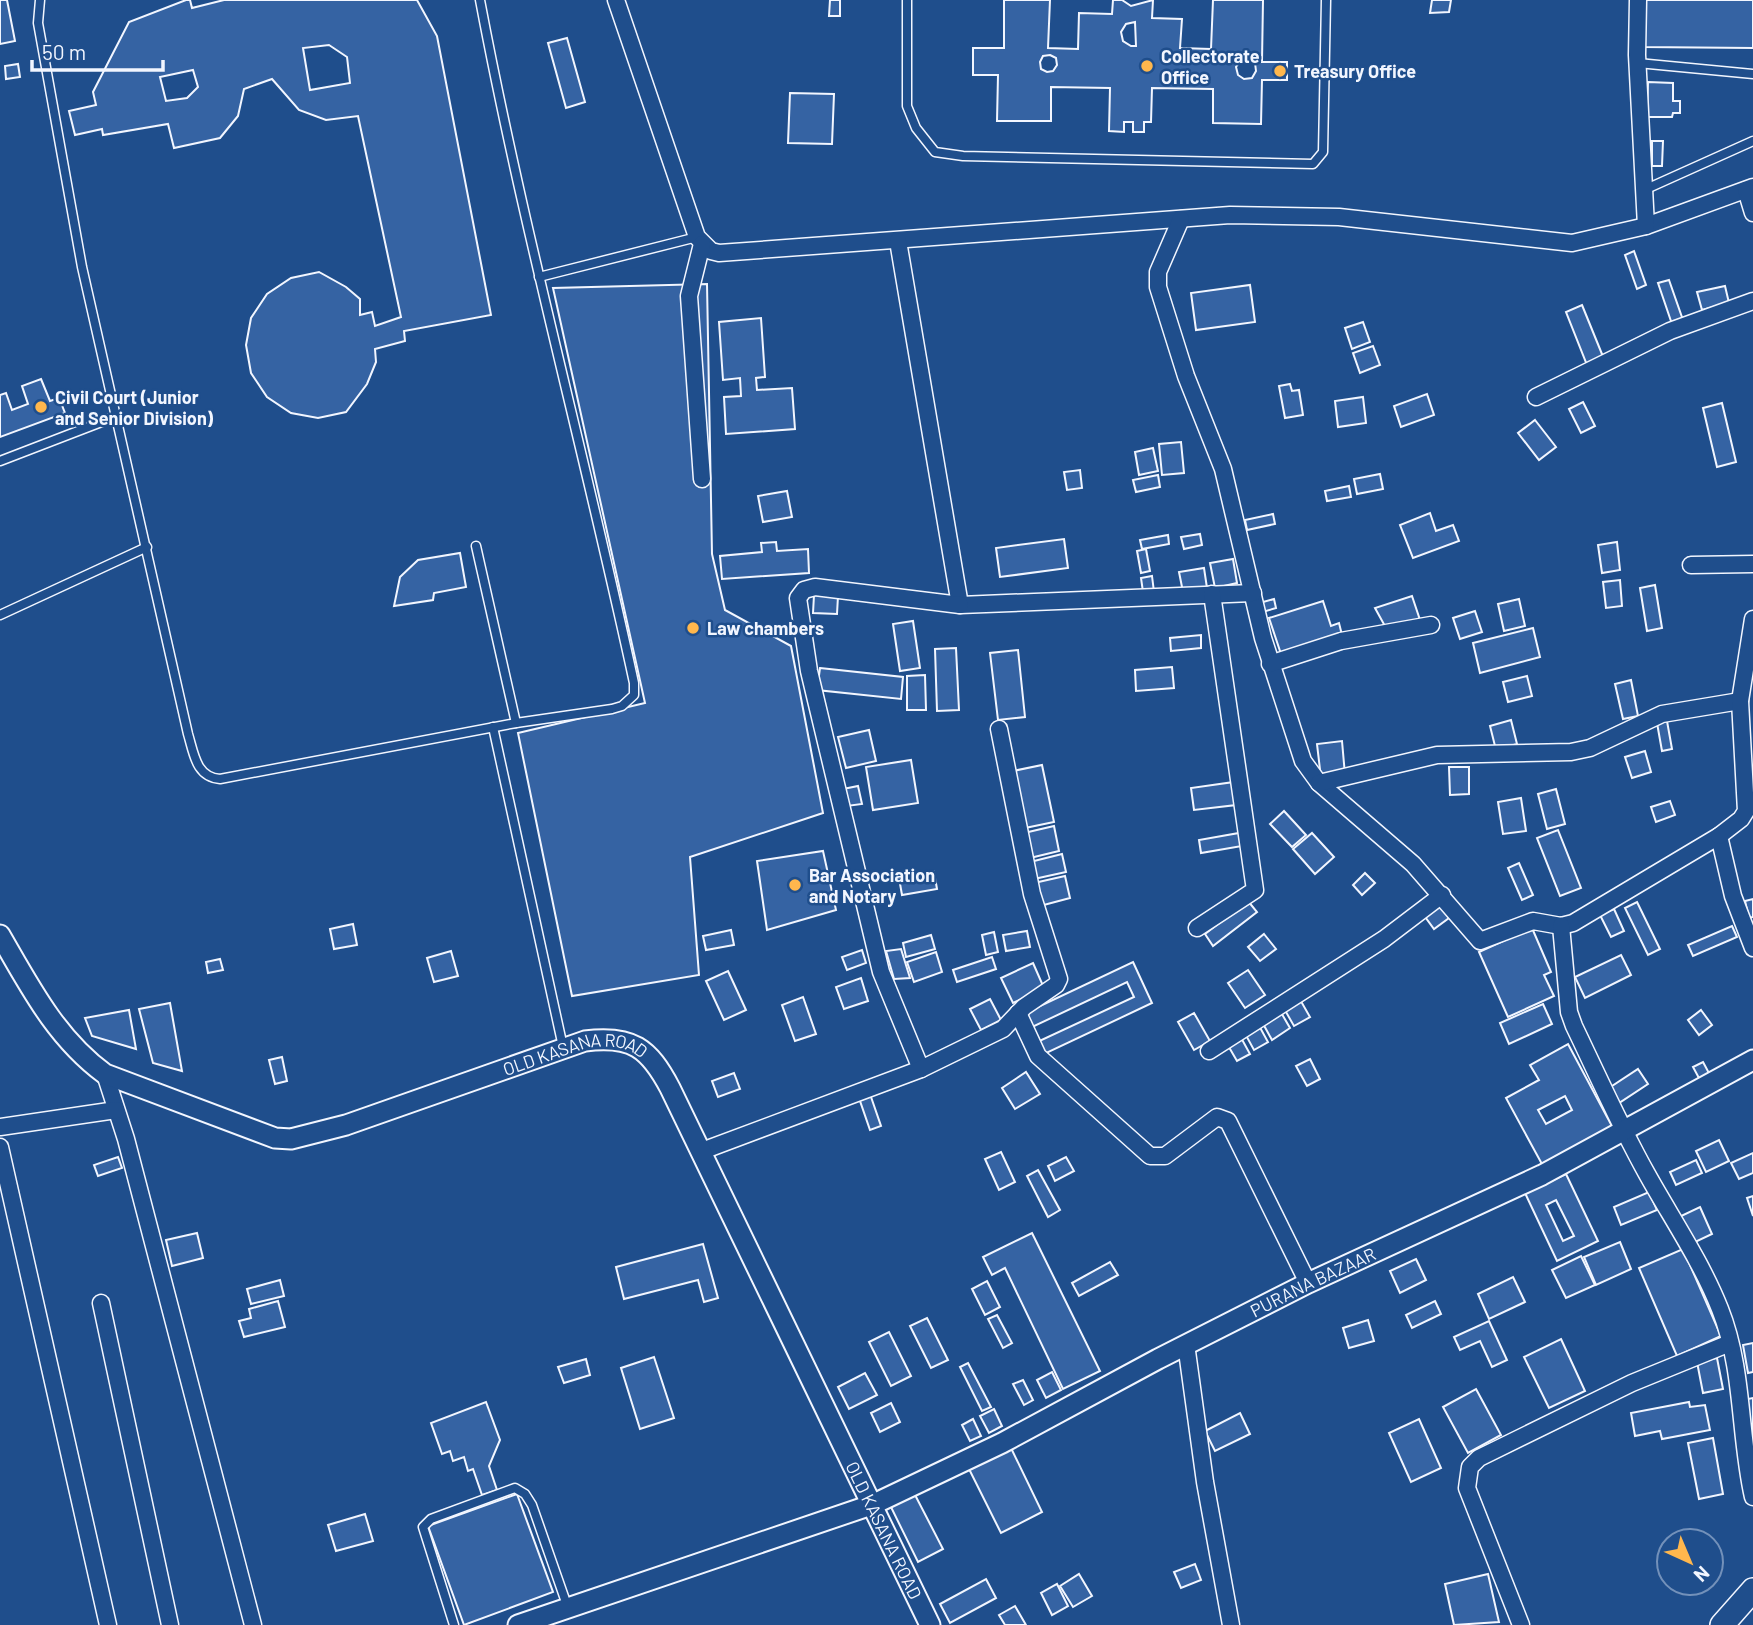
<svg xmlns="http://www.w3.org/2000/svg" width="1753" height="1625" font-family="Barlow,sans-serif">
  <rect width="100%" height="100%" fill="#1f4e8c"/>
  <g fill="#3563a3" stroke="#f2f6ff" stroke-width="2" fill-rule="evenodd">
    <polygon points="0,0 7,0 15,41 0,44"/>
    <path d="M186 0H190L192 8 224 0H417L437 36 491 315 404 331 405 341 375 349 376 362 367 384 346 412 318 418 291 413 267 397 251 373 246 345 251 318 267 294 291 278 319 272 346 287 360 299V315L372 312 375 326 401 317 358 116 326 120 299 110 272 79 244 89 238 116 220 138 174 148 168 124 103 135 102 129 75 135 69 111 96 105 93 92 129 22ZM329 45 347 57 350 83 310 90 303 48ZM193 70 198 87 187 98 166 101 160 77Z"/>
    <polygon points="830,0 840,0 840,16 829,16"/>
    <path d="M1004 0H1050L1048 48 1078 49 1079 13 1112 14 1113 0H1122L1131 6 1153 0 1152 18 1182 19 1180 48 1211 49 1213 0H1263L1262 62H1287V80H1262L1261 124 1213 123V89L1152 88 1151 122H1144V132H1133V122H1124V132L1109 131 1110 88 1051 87V121H997L998 75H973V48H1004ZM1135 22 1136 46H1131L1123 41 1121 32 1126 24ZM1050 55 1056 58 1057 65 1053 71 1047 72 1041 69 1040 62 1043 56ZM1248 59 1255 63 1256 71 1252 78 1244 79 1238 75 1236 67 1240 61Z"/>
    <polygon points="1432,0 1451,0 1449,12 1430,13"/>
    <polygon points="1642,0 1753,0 1753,48 1642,47"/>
    <polygon points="567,38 585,102 566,108 548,43"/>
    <polygon points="18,64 20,77 6,79 5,66"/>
    <polygon points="1648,82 1673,83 1673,101 1680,101 1680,113 1673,113 1672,117 1647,117"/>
    <polygon points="790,93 834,94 832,144 788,143"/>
    <polygon points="1652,141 1663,141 1662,166 1652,166"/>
    <polygon points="1634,251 1646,285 1637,289 1625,255"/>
    <polygon points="1669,280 1684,323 1673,327 1658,283"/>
    <polygon points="707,284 712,554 725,610 791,646 823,813 690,857 699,975 572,996 518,733 645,703 553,288"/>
    <polygon points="1250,285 1255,322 1196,330 1191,293"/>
    <polygon points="1725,286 1729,303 1702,310 1697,292"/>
    <polygon points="1582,305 1604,359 1587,365 1566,312"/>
    <polygon points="761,318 765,377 756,378 757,390 792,388 795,429 726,434 724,397 741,396 740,378 723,380 719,322"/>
    <polygon points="1363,322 1370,342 1352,349 1345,328"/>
    <polygon points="1373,346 1380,365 1360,373 1353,353"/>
    <polygon points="41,379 50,401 59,398 65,413 0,437 0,395 6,393 12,410 28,404 22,386"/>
    <polygon points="1290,384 1292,391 1299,390 1303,415 1285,418 1279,386"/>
    <polygon points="1427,394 1434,415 1401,427 1394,406"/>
    <polygon points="1363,397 1366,423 1338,427 1335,401"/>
    <polygon points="1583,402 1595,426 1581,433 1569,409"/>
    <polygon points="1722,403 1736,462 1717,467 1703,408"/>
    <polygon points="1535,420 1556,447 1539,460 1518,433"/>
    <polygon points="1181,442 1184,473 1162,475 1159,444"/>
    <polygon points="1153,448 1158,471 1139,475 1135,452"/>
    <polygon points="1080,470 1082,488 1067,490 1064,472"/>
    <polygon points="1380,474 1383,489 1357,494 1354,479"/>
    <polygon points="1158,475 1160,487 1136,492 1133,480"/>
    <polygon points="1349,486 1351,497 1327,501 1325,491"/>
    <polygon points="787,491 792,517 763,522 758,496"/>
    <polygon points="1430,513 1436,531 1453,525 1459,541 1413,558 1400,525"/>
    <polygon points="1273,514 1275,524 1247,530 1245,520"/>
    <polygon points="1200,534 1202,545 1184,549 1181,537"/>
    <polygon points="1168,535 1169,544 1142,549 1140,540"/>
    <polygon points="1064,539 1068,568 1000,577 996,548"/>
    <polygon points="776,542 777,551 808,549 809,573 722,579 720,556 762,552 761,543"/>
    <polygon points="1617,542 1620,570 1602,573 1598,545"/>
    <polygon points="1146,549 1150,571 1141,573 1137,551"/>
    <polygon points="460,553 466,587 434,593 433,600 394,606 400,577 418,560"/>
    <polygon points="1233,559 1237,583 1215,588 1210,563"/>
    <polygon points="1204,568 1207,588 1183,592 1179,572"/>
    <polygon points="1152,576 1154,592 1143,592 1141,578"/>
    <polygon points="1620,580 1622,606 1606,608 1603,582"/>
    <polygon points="1655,585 1662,628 1647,631 1640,588"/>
    <polygon points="814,595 838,596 837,614 813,613"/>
    <polygon points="1412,596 1421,623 1386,628 1375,608"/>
    <polygon points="1274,599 1276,608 1259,613 1256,604"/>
    <polygon points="1519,599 1525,626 1504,631 1498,604"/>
    <polygon points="1323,601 1331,626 1339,623 1342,635 1281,654 1269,618"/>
    <polygon points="1475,611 1482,632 1460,639 1453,618"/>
    <polygon points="913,621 920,668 900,671 893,624"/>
    <polygon points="1533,628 1540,657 1480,673 1473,643"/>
    <polygon points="1201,635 1201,648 1171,651 1170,638"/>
    <polygon points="956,648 959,710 937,711 935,649"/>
    <polygon points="1018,650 1025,717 998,720 990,653"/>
    <polygon points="1172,667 1174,688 1136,691 1135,670"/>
    <polygon points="820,668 903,677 901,699 817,690"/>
    <polygon points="925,675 926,710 907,710 907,676"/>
    <polygon points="1527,676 1532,696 1508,702 1503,682"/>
    <polygon points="1631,680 1638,716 1623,719 1615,684"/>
    <polygon points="1511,720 1517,744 1496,750 1490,726"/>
    <polygon points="1667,721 1672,749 1662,751 1657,723"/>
    <polygon points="869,730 876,761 846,768 838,737"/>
    <polygon points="1342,741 1345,775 1321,778 1317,744"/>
    <polygon points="1645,751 1651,772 1632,778 1625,757"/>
    <polygon points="911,760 918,803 873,810 866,767"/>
    <polygon points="1042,765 1054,822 1025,828 1013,771"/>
    <polygon points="1449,767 1469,767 1469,794 1450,795"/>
    <polygon points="1234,782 1236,805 1194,810 1191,788"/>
    <polygon points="858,786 862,804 847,806 843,789"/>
    <polygon points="1556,789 1565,824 1547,829 1538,794"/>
    <polygon points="1521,798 1526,831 1503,834 1498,802"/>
    <polygon points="1670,801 1675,815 1656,822 1651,807"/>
    <polygon points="1284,811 1306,835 1292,847 1270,824"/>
    <polygon points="1054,826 1059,851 1030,858 1024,833"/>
    <polygon points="1558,830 1581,888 1560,896 1537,838"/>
    <polygon points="1239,833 1242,846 1201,853 1199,840"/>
    <polygon points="1312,833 1334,857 1315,874 1293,849"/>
    <polygon points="823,851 836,910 767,930 757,861"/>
    <polygon points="1062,854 1066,872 1034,879 1030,862"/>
    <polygon points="1519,863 1533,895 1522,900 1508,868"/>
    <polygon points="934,872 937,889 902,895 899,878"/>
    <polygon points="1365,873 1375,883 1362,895 1353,885"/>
    <polygon points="1065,876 1070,898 1040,906 1034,883"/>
    <polygon points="1753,899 1753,917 1749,918 1745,901"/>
    <polygon points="1248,901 1257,912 1213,946 1205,934"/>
    <polygon points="1637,902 1660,949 1648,955 1625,908"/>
    <polygon points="1439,903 1449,918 1434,929 1423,914"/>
    <polygon points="1614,909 1624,931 1611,937 1600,915"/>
    <polygon points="353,924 357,945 334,949 330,929"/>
    <polygon points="1732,926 1737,937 1693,956 1688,945"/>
    <polygon points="1532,928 1551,972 1544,975 1554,996 1508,1017 1479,952"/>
    <polygon points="731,930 734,945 706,950 703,936"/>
    <polygon points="1027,931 1030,947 1006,951 1003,935"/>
    <polygon points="994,932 998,952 986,955 982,935"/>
    <polygon points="1264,934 1276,949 1260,961 1248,947"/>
    <polygon points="931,935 935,949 906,957 903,943"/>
    <polygon points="901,949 910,978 894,979 886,951"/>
    <polygon points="862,950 866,963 847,970 842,957"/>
    <polygon points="451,951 458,976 434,982 427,958"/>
    <polygon points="936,952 942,972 914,982 907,962"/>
    <polygon points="1621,955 1631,975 1585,998 1575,977"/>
    <polygon points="992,957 996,969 957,982 953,970"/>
    <polygon points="220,959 223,970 208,973 206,962"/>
    <polygon points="1133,962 1152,1003 1040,1056 1035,1043 1134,997 1127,982 1028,1029 1021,1015"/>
    <polygon points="1033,963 1044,988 1013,1003 1001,978"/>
    <polygon points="1248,970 1265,995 1245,1008 1228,983"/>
    <polygon points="728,971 746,1010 724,1020 706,981"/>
    <polygon points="861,978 868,1001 844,1009 836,987"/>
    <polygon points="1298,996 1310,1017 1294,1026 1282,1005"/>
    <polygon points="803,997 816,1034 795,1041 782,1005"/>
    <polygon points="990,999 1001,1020 981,1030 970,1009"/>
    <polygon points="170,1003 182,1071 153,1063 139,1009"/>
    <polygon points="1543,1004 1552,1024 1509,1044 1500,1023"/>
    <polygon points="1279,1009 1290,1028 1272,1040 1261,1020"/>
    <polygon points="129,1010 136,1049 92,1036 85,1018"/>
    <polygon points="1701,1010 1712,1025 1699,1035 1688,1020"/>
    <polygon points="1194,1013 1210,1041 1194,1050 1178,1022"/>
    <polygon points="1257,1022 1268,1042 1254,1050 1243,1030"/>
    <polygon points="1239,1034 1250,1054 1237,1061 1226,1042"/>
    <path d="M1568 1044 1613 1128 1543 1166 1506 1098 1539 1080 1530 1065ZM1565 1096 1572 1110 1546 1124 1538 1110Z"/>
    <polygon points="282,1057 287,1081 275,1084 269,1060"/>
    <polygon points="1310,1059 1320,1079 1307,1086 1296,1066"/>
    <polygon points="1703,1062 1710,1075 1700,1080 1693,1067"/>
    <polygon points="1638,1069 1648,1084 1619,1103 1609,1088"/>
    <polygon points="1026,1072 1040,1094 1015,1109 1002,1088"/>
    <polygon points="734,1073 740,1089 718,1097 712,1081"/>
    <polygon points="870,1094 881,1126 870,1130 859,1098"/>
    <polygon points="1719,1140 1729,1161 1706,1172 1696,1151"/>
    <polygon points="1001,1152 1015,1182 999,1190 985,1159"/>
    <polygon points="1753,1153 1753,1173 1739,1179 1731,1163"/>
    <polygon points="118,1157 122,1168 98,1176 94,1165"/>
    <polygon points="1066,1157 1074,1171 1055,1181 1048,1166"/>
    <polygon points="1696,1160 1702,1173 1676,1185 1670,1172"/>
    <polygon points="1038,1170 1060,1210 1048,1217 1027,1176"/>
    <path d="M1566 1174 1598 1241 1557 1261 1525 1193ZM1556 1200 1574 1236 1563 1241 1546 1205Z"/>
    <polygon points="1649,1192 1657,1210 1621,1225 1614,1207"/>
    <polygon points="1753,1196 1753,1216 1747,1198"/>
    <polygon points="1700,1207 1712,1234 1691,1244 1679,1217"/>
    <polygon points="197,1233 203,1258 172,1266 166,1240"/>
    <polygon points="1032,1233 1100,1371 1063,1389 1005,1268 992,1275 983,1257"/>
    <polygon points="1620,1242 1631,1269 1596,1285 1584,1257"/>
    <polygon points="703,1244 718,1298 704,1302 698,1280 624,1299 616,1267"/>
    <polygon points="1683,1249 1721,1336 1677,1356 1639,1268"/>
    <polygon points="1581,1256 1595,1285 1566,1298 1552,1270"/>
    <polygon points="1416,1259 1426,1280 1400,1293 1390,1271"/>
    <polygon points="1110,1262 1118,1275 1079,1296 1072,1283"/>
    <polygon points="1513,1277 1525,1302 1489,1319 1478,1294"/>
    <polygon points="280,1280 284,1296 251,1304 247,1289"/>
    <polygon points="987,1281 1000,1307 985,1315 972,1289"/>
    <polygon points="278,1301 285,1327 244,1337 239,1321 251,1318 249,1309"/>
    <polygon points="1435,1301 1441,1314 1412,1328 1406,1315"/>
    <polygon points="997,1315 1012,1343 1003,1348 988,1319"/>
    <polygon points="927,1318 948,1360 931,1368 910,1326"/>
    <polygon points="1368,1320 1374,1341 1349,1348 1343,1328"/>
    <polygon points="1489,1321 1507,1360 1492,1367 1480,1341 1460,1350 1454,1337"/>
    <polygon points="889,1332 911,1376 891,1386 869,1342"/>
    <polygon points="1561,1339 1585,1391 1549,1408 1524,1357"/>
    <polygon points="1753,1343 1753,1372 1748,1373 1743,1345"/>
    <polygon points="654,1357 674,1418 640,1429 621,1368"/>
    <polygon points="1717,1358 1723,1389 1703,1393 1697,1362"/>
    <polygon points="586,1359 590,1375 564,1383 558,1367"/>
    <polygon points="968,1363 991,1407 982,1411 960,1367"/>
    <polygon points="1052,1372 1061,1390 1046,1398 1037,1380"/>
    <polygon points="865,1373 877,1395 849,1409 838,1387"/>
    <polygon points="1023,1380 1033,1400 1024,1405 1013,1384"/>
    <polygon points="1476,1389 1501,1435 1468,1453 1443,1407"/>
    <polygon points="1753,1398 1753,1435 1743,1400"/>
    <polygon points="486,1402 500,1440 489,1466 497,1490 482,1495 473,1469 468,1471 464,1457 453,1461 450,1451 442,1454 431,1423"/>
    <polygon points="1689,1402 1690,1407 1705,1405 1710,1430 1662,1439 1660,1431 1635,1436 1631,1413"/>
    <polygon points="891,1403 900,1422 880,1432 871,1413"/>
    <polygon points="994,1409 1002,1426 989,1433 980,1416"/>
    <polygon points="1240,1413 1250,1434 1215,1451 1205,1431"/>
    <polygon points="973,1419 981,1436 970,1441 962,1425"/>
    <polygon points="1419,1419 1441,1468 1411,1482 1389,1433"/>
    <polygon points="1713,1438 1723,1494 1699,1499 1688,1443"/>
    <polygon points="1011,1448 1042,1512 1001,1533 969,1469"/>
    <polygon points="913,1491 943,1549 918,1562 889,1503"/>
    <polygon points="517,1494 553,1592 464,1625 428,1526"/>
    <polygon points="365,1514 373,1541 336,1551 328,1525"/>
    <polygon points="1195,1564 1201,1580 1181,1588 1174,1572"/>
    <polygon points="1079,1574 1092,1596 1073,1607 1060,1586"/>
    <polygon points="1488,1574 1499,1622 1454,1625 1445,1584"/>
    <polygon points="986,1579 996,1598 950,1623 940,1604"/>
    <polygon points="1057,1584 1068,1606 1052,1615 1041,1593"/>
    <polygon points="1015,1606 1026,1625 1005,1625 999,1615"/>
  </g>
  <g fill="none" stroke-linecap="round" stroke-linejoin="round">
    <defs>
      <g id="service">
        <path d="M40 0 38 23 82 267 188 734C194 754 196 777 220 779L516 723 612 709 622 706 634 695V683C585 455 523 229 480 0"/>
        <polyline points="907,0 907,106 916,128 935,152 963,156 1313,164 1323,152 1326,0"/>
        <polyline points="1638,63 1753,74"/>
        <polyline points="1644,190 1753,141"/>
        <polyline points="539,277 697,237"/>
        <polyline points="0,461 117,416"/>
        <polyline points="476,546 516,723"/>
        <polyline points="0,615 147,547"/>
        <polyline points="493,727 563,1047"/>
        <polyline points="454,1625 423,1527 431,1519 515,1488 525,1494 532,1505 568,1608"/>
      </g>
      <g id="minor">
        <polyline points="616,0 697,237 711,251 719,253 1230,215 1339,217 1572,243 1646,226 1753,187"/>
        <polyline points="1638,0 1637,55 1646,226"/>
        <polyline points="1746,190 1753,213"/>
        <polyline points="1181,219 1158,272 1158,287 1186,376 1223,469 1263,638 1303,761 1319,783 1413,864 1480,941 1533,921 1561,926 1573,923 1719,836 1733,896 1753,948"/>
        <polyline points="898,241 960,605 1253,593"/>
        <polyline points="1536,397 1670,331 1753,301"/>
        <polyline points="702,479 689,296 702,244"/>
        <polyline points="1691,565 1753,564"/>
        <polyline points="1270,664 1341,641 1431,625"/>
        <polyline points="1319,783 1437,755 1571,752 1590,748 1662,714 1740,701"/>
        <polyline points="1719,836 1741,819 1746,811 1740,701 1753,619"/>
        <path d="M1561 926 1569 1012 1574 1026C1598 1076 1620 1126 1647 1174 1672 1219 1701 1261 1720 1309 1744 1369 1739 1436 1753 1497"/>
        <polyline points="1197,928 1255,890 1212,594"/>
        <polyline points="1018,1013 1038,1056 1150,1156 1165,1156 1217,1117 1228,1121 1308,1283"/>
        <polyline points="1209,1051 1384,939 1442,895"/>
        <polyline points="921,1069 881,972 809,671 798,598 804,590 815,587 960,605"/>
        <polyline points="105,1074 126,1139 253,1625"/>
        <polyline points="0,1127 116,1110"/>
        <polyline points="0,1147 108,1625"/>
        <polyline points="702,1151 921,1069 1003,1029 1024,1007 1056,985 1059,979 1032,894 999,729"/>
        <polyline points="101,1303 170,1625"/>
        <polyline points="1186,1344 1205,1482 1231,1625"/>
        <polyline points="1521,1625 1467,1488 1470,1467 1479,1458 1632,1383 1730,1343"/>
      </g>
      <g id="tertiary">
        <path id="s1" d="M0 935C30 987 56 1038 105 1074L275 1138 291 1139 346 1125 585 1041C632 1035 649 1048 670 1088L930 1625"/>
        <path id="s2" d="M518 1625 874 1504 1002 1443 1158 1359 1308 1283 1542 1175 1753 1060"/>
      </g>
      <polyline id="secondary" points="1722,1625 1753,1590"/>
    </defs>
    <use href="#service" stroke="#f2f6ff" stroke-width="11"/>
    <use href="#minor" stroke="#f2f6ff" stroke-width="19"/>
    <use href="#tertiary" stroke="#f2f6ff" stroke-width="23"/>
    <use href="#secondary" stroke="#f2f6ff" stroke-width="26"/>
    <use href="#service" stroke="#1f4e8c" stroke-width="8"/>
    <use href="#minor" stroke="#1f4e8c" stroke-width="16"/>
    <use href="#tertiary" stroke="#1f4e8c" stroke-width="19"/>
    <use href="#secondary" stroke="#1f4e8c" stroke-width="23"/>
  </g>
  <g fill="#ffb74d" stroke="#1f4e8c" stroke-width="2.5">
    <circle cx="1147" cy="66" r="7"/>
    <circle cx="1280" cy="71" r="7"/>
    <circle cx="41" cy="407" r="7"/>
    <circle cx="693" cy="628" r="7"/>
    <circle cx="795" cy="885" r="7"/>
  </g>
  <g text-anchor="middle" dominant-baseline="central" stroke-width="5" stroke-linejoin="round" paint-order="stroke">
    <g font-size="18" font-weight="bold" fill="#f2f6ff" stroke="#1f4e8c" text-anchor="start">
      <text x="1161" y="56">Collectorate<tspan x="1161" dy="21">Office</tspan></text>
      <text x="1294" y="71">Treasury Office</text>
      <text x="55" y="397">Civil Court (Junior<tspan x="55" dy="21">and Senior Division)</tspan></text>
      <text x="707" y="628">Law chambers</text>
      <text x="809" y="875">Bar Association<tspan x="809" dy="21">and Notary</tspan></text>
    </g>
    <g font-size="18" fill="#f2f6ff" stroke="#1f4e8c">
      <text stroke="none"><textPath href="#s1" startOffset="672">OLD KASANA ROAD</textPath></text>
      <text stroke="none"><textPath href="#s2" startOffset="868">PURANA BAZAAR</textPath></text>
      <text stroke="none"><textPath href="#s1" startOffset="1281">OLD KASANA ROAD</textPath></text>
    </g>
  </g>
  <g transform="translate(1690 1562) rotate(136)"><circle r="33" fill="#1f4e8c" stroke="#7391ba" stroke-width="2"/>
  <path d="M0-5L12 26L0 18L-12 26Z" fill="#ffb74d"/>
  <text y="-10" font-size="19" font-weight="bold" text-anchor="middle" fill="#f2f6ff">N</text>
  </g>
  <path d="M32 60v10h131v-10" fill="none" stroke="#f2f6ff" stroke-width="3.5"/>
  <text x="42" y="60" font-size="21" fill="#f2f6ff" stroke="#1f4e8c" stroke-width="5" paint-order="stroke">50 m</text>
</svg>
